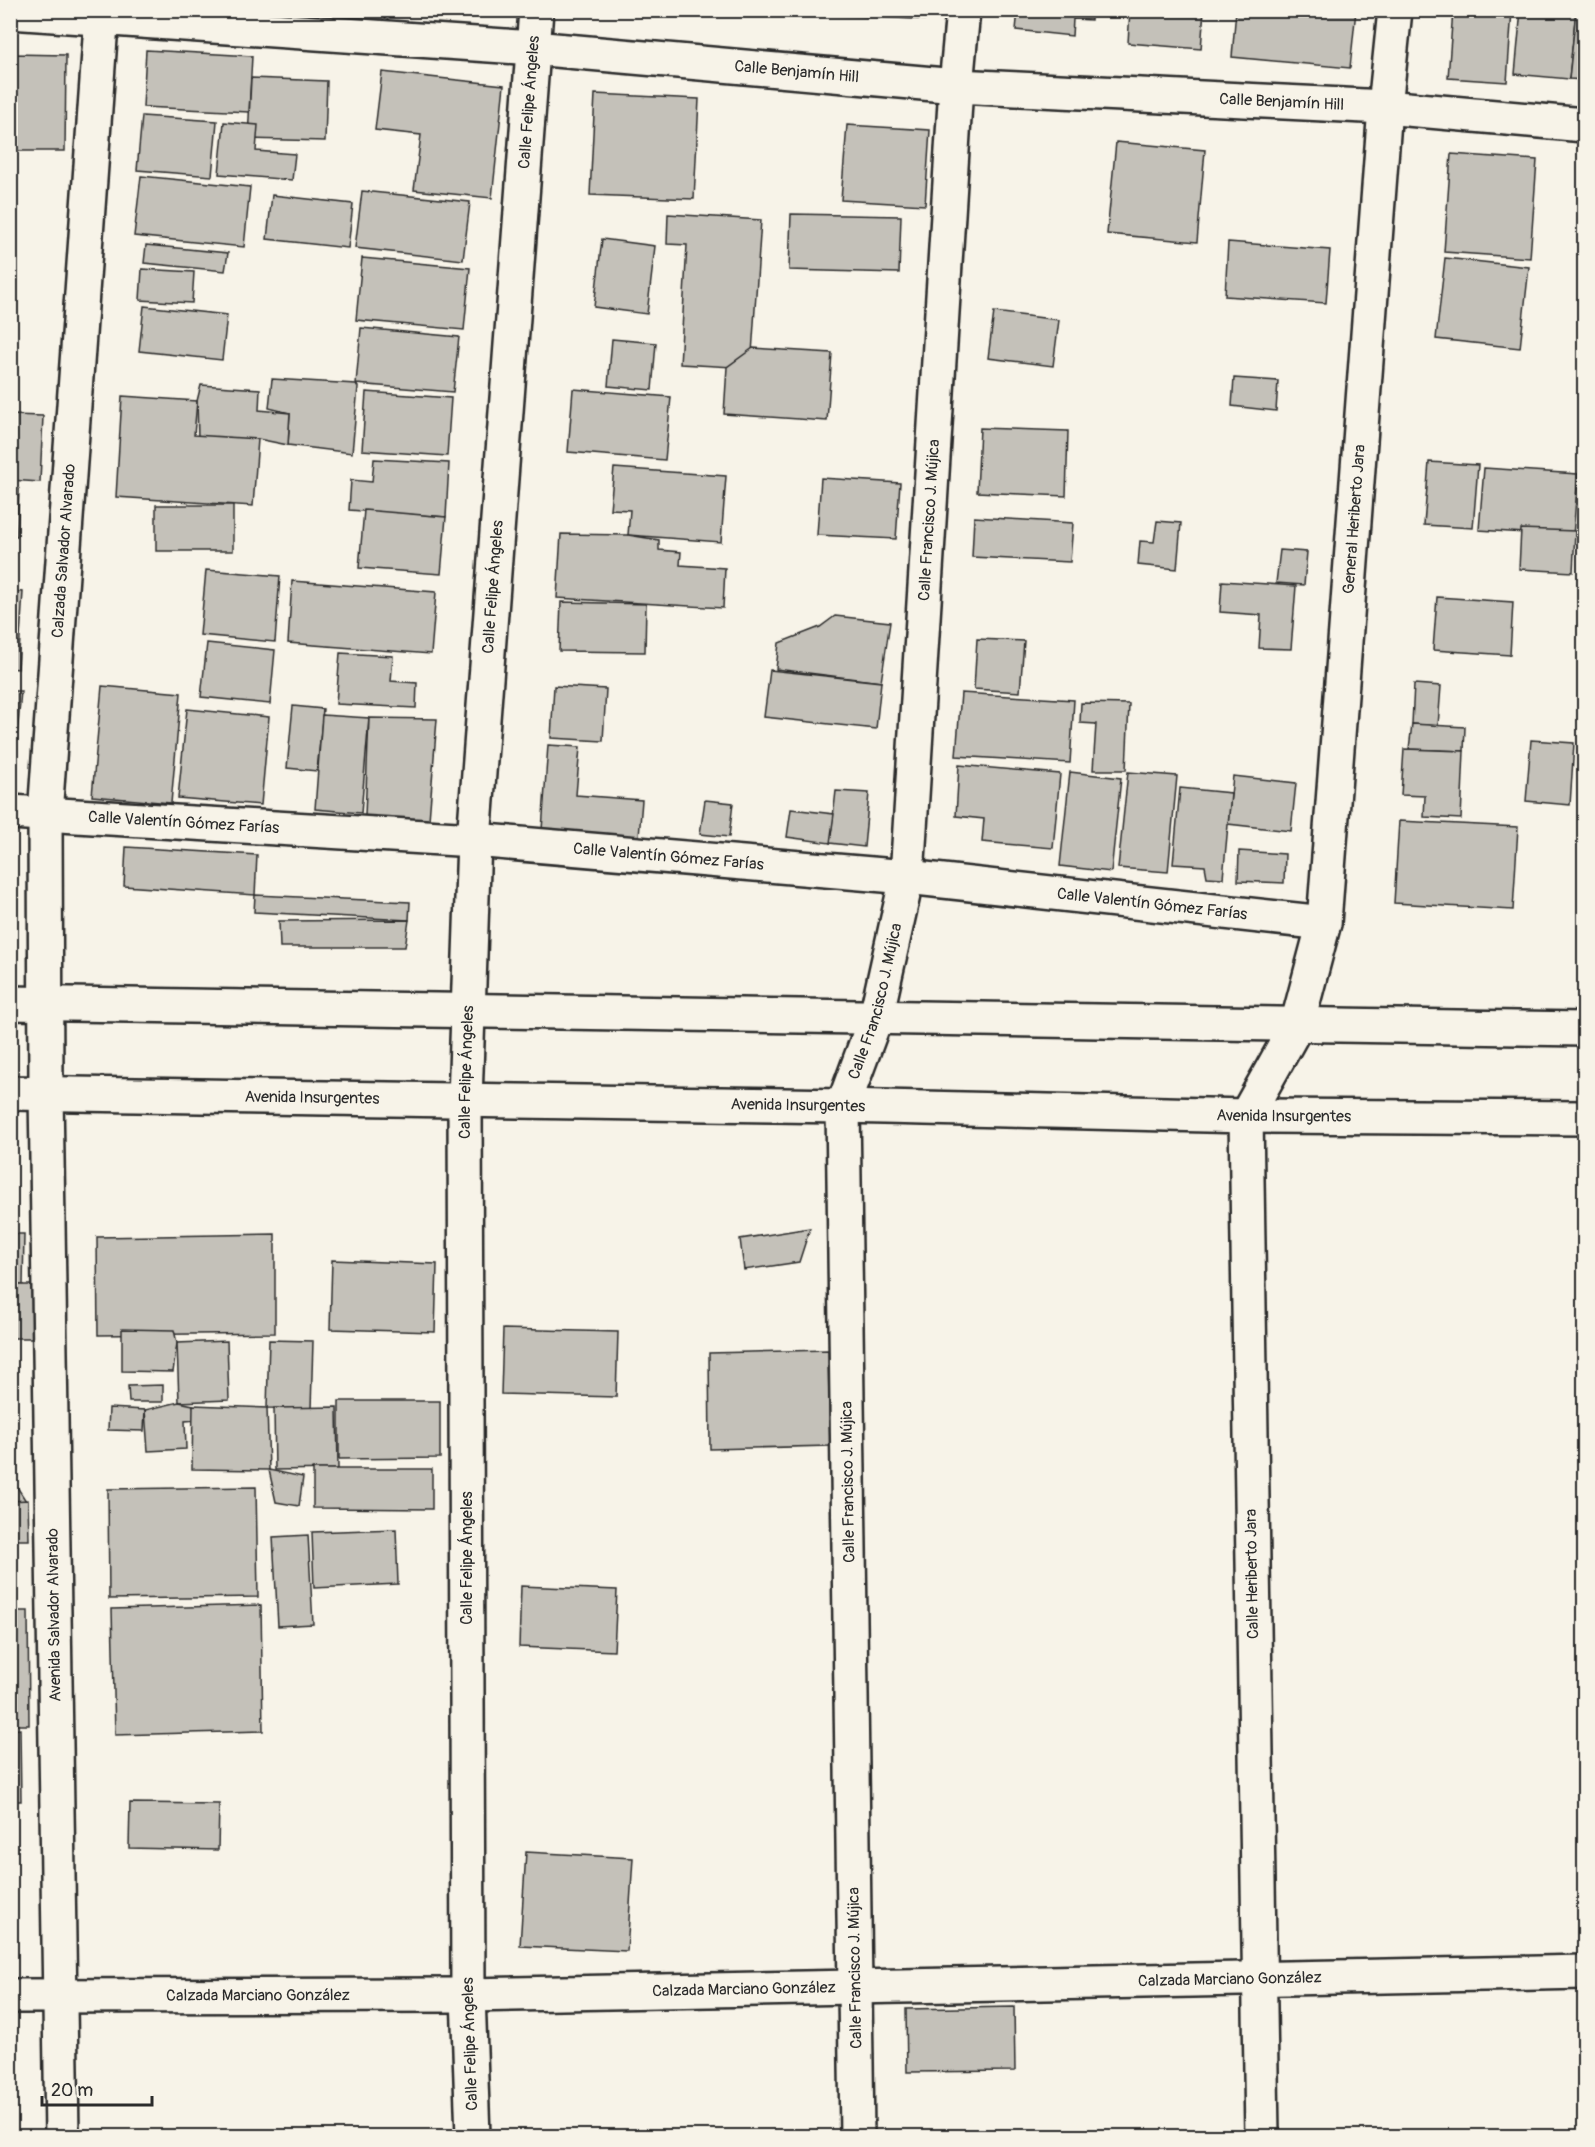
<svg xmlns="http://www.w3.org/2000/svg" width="1595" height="2147" font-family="Pangolin,sans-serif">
  <rect width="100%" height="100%" fill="#f7f3e8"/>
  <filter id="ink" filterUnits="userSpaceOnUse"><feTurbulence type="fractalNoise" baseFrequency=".0167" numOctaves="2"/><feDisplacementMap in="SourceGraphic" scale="12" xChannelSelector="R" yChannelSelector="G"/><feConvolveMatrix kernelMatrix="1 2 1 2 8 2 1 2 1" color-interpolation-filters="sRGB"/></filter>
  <g filter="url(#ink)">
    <g fill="#c4c1b9" stroke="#2b2b2b" stroke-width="1.5">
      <polygon points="816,10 934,10 933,20 816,14"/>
      <polygon points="1018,10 1092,10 1091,20 1073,19 1072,36 1016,30"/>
      <polygon points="1130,10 1204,10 1201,49 1128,43"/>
      <polygon points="1236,10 1356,10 1350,68 1232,57"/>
      <polygon points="1453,10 1512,10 1507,82 1448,78"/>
      <polygon points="1521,10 1576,10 1569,79 1515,74"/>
      <polygon points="1576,10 1584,10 1584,80 1569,79"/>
      <polygon points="146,50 252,56 249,112 143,107"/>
      <polygon points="10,54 66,55 65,151 10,151"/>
      <polygon points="382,72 504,85 492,198 414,190 421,135 375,130"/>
      <polygon points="251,78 327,81 325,141 248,139"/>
      <polygon points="595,94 699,99 694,199 590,195"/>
      <polygon points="142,116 217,121 212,176 137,170"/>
      <polygon points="224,122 258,125 256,151 295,154 292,180 219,174"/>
      <polygon points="847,125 930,130 925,205 841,200"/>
      <polygon points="1116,142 1205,150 1197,242 1107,234"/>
      <polygon points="1451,154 1537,160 1530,258 1444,252"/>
      <polygon points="141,176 250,187 244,247 134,236"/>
      <polygon points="362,191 470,202 463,260 355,248"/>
      <polygon points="272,195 353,204 348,248 267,239"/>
      <polygon points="668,214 761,220 751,368 680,364 687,245 667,244"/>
      <polygon points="791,214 901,216 899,273 789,270"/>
      <polygon points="602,239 655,246 647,314 594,307"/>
      <polygon points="1228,242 1330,250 1326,303 1225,296"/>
      <polygon points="146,245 228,253 225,271 144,263"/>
      <polygon points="362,258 470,268 464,330 356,320"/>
      <polygon points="1445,258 1529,267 1520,348 1436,339"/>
      <polygon points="142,269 194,272 192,303 140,300"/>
      <polygon points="144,306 227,315 222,360 139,351"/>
      <polygon points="994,312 1059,320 1053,366 988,358"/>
      <polygon points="361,328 459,337 453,392 356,384"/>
      <polygon points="612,339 656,343 652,390 608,386"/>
      <polygon points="753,348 832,353 827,421 724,414 727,367"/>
      <polygon points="1234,378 1278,381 1276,411 1232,406"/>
      <polygon points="272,379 356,384 358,387 352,453 288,445 290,413 269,408"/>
      <polygon points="201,385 260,389 259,410 290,413 288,445 258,439 198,438 197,401"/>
      <polygon points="573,389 671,397 665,460 568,452"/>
      <polygon points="366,392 451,398 447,456 362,450"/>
      <polygon points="122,396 197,401 194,435 258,439 253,506 116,497"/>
      <polygon points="10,415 43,416 40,482 10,480"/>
      <polygon points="980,428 1068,431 1066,496 977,492"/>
      <polygon points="374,459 449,463 446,517 349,510 351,480 372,482"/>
      <polygon points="1429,462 1478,465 1473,528 1424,525"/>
      <polygon points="614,468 726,476 721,542 628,535 630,510 610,509"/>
      <polygon points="1484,468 1578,474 1573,536 1479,530"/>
      <polygon points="821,478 900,483 896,539 817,535"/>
      <polygon points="10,489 19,489 17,536 10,536"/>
      <rect x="156" y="505" width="77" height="46"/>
      <polygon points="364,510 446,517 441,574 359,568"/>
      <polygon points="974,517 1073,523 1070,562 972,557"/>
      <polygon points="1157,521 1181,523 1177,569 1138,565 1140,541 1154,542"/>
      <polygon points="1521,529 1575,531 1573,572 1519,569"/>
      <polygon points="561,534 628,535 659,540 659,550 681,552 680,565 725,568 723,608 557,598"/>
      <polygon points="1280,550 1307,552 1304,585 1276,583"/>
      <polygon points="206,570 280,576 275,642 200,635"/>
      <polygon points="292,581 436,592 431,654 288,643"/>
      <polygon points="1222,581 1296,586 1291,649 1259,648 1261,615 1220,612"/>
      <polygon points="10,591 23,592 18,669 10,668"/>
      <polygon points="1437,597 1513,602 1510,655 1433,650"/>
      <polygon points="561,602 646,604 645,652 559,651"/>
      <polygon points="835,616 890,622 881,682 776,669 779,643 820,627"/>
      <polygon points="977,639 1024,641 1020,692 974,689"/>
      <polygon points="207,643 275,650 270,704 201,697"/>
      <polygon points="340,653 393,656 391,681 417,683 416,708 336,704"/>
      <polygon points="770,670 881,682 876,729 764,717"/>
      <polygon points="1414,684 1441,686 1438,726 1412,724"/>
      <polygon points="102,686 181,693 171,803 92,796"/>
      <polygon points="554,686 606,689 603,741 551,738"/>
      <polygon points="10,691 21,691 13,782 10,782"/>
      <polygon points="961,693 1074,700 1070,763 956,756"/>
      <polygon points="1081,703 1129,704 1126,770 1093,770 1096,724 1080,723"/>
      <polygon points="293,706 323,709 317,771 287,768"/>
      <polygon points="187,709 269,717 261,805 178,798"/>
      <polygon points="322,715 369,718 361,813 315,809"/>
      <polygon points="369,718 437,719 429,820 365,816"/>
      <polygon points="1412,724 1465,727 1464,751 1409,749"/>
      <polygon points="1531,740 1574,743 1570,805 1526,801"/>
      <polygon points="548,745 580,747 576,795 642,800 639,837 542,830"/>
      <polygon points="1404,749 1464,751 1461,819 1424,817 1425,796 1401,795"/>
      <polygon points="959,765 1060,774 1053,848 982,842 984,819 956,816"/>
      <polygon points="1070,772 1121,778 1111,872 1060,866"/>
      <polygon points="1128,772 1177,776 1168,872 1118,868"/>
      <polygon points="1233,776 1296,783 1291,831 1228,824"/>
      <polygon points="1180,788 1231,793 1223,878 1207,877 1205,866 1173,864"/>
      <polygon points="836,791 869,793 864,847 830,843"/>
      <polygon points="705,800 733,803 729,837 700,834"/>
      <polygon points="791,809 834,814 830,843 787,837"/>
      <polygon points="1399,821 1518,827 1513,910 1394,903"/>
      <polygon points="126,847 257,855 255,895 124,886"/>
      <polygon points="1239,851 1285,854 1284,883 1238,881"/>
      <polygon points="255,895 410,902 409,920 254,912"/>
      <polygon points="409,920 405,947 280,947 279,921"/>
      <polygon points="810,1228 799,1262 744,1270 740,1239"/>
      <polygon points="10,1234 24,1234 23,1285 10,1285"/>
      <polygon points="275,1234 275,1333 98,1335 97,1237"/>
      <polygon points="332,1260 437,1264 435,1332 330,1329"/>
      <polygon points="10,1285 33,1285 32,1338 10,1338"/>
      <polygon points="122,1329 174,1330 177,1343 173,1372 122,1371"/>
      <polygon points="503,1329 618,1332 616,1397 501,1394"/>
      <polygon points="269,1340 313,1341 311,1409 267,1408"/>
      <polygon points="227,1341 229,1400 179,1402 177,1343"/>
      <polygon points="828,1350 830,1446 710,1449 709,1353"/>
      <polygon points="163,1385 163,1402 129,1402 128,1386"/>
      <polygon points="339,1401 440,1401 440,1458 339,1459"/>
      <polygon points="179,1402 193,1405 196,1420 185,1421 186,1449 148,1451 145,1410"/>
      <polygon points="193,1405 267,1408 269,1470 192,1469"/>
      <polygon points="337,1407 338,1469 275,1470 274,1408"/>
      <polygon points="109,1408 145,1410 144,1431 108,1430"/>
      <polygon points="313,1469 432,1469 432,1509 313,1508"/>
      <polygon points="269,1470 303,1477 299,1506 276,1502"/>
      <polygon points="10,1476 26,1501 10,1501"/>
      <polygon points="256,1487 258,1597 109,1599 108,1489"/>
      <polygon points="28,1500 29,1540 10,1540 10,1501"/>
      <polygon points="396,1529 398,1584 314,1588 312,1532"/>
      <polygon points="308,1535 313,1624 278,1626 273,1537"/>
      <polygon points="521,1586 617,1590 614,1651 519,1647"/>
      <polygon points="261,1605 263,1731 115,1735 112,1609"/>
      <polygon points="10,1611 28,1611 29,1725 10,1725"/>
      <polygon points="20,1729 21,1801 10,1801 10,1730"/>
      <polygon points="130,1803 219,1804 218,1850 129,1848"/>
      <polygon points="526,1852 633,1858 627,1951 520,1946"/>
      <polygon points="1014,2007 1015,2071 907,2072 906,2009"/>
    </g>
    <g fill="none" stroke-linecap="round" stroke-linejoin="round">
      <defs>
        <g id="street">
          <path id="s1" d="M10 12 533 48 956 86 1385 107 1584 125"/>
          <path id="s2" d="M10 812 474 840 907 877 1324 923"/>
          <path id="s3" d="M10 1996 468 1995 1584 1972"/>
          <path id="s4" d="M62 2136 46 1093 45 815 102 10"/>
          <path id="s5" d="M473 2136 468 1995 465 1100 474 840 536 10"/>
          <path id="s6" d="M857 2136 843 1106 876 1017 907 877 956 86 963 10"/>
          <path id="s7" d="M1262 2136 1246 1116 1297 1025 1324 923 1385 107 1395 10"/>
        </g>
        <g id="primary">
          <polyline points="10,1003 1584,1029"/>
          <path id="s8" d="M10 1093 843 1106 1246 1116 1584 1118"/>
        </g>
      </defs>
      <use href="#street" stroke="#2b2b2b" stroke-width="38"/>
      <use href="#primary" stroke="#2b2b2b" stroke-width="38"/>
      <use href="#street" stroke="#f7f3e8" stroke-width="33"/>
      <use href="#primary" stroke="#f7f3e8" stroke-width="33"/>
    </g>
  </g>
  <g text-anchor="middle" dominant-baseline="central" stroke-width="4.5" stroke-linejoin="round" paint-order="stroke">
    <g font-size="16" fill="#2b2b2b" stroke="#f7f3e8">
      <text stroke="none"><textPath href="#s1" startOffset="789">Calle Benjamín Hill</textPath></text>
      <text stroke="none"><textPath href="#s5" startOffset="2036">Calle Felipe Ángeles</textPath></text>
      <text stroke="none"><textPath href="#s1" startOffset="1275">Calle Benjamín Hill</textPath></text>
      <text stroke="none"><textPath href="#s7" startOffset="1635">General Heriberto Jara</textPath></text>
      <text stroke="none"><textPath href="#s6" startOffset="1626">Calle Francisco J. Mújica</textPath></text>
      <text stroke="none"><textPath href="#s4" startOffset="1586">Calzada Salvador Alvarado</textPath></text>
      <text stroke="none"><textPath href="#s5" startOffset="1550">Calle Felipe Ángeles</textPath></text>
      <text stroke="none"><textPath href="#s2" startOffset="174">Calle Valentín Gómez Farías</textPath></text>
      <text stroke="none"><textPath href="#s2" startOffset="660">Calle Valentín Gómez Farías</textPath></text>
      <text stroke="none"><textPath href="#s2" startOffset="1146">Calle Valentín Gómez Farías</textPath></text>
      <text stroke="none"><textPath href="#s6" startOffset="1140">Calle Francisco J. Mújica</textPath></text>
      <text stroke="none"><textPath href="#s5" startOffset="1064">Calle Felipe Ángeles</textPath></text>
      <text stroke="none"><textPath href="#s8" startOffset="302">Avenida Insurgentes</textPath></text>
      <text stroke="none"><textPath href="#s8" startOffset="788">Avenida Insurgentes</textPath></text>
      <text stroke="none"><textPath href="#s8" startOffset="1274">Avenida Insurgentes</textPath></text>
      <text transform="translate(848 1482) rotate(-91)">Calle Francisco J. Mújica</text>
      <text transform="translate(467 1558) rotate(-90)">Calle Felipe Ángeles</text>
      <text transform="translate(1252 1574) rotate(-91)">Calle Heriberto Jara</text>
      <text transform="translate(54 1615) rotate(-91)">Avenida Salvador Alvarado</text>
      <text transform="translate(855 1968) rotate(-91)">Calle Francisco J. Mújica</text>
      <text stroke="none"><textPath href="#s3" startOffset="1220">Calzada Marciano González</textPath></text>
      <text stroke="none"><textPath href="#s3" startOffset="734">Calzada Marciano González</textPath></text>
      <text stroke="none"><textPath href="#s3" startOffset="248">Calzada Marciano González</textPath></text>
      <text transform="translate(470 2044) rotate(-92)">Calle Felipe Ángeles</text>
    </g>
  </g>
  <rect width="1595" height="2147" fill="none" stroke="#f7f3e8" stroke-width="36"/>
  <rect x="18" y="18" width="1559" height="2111" fill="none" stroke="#2b2b2b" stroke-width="2" filter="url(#ink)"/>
  <path d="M42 2096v9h110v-9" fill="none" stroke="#2b2b2b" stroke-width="3"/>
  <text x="51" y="2096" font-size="18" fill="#2b2b2b" stroke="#f7f3e8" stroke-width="4.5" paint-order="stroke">20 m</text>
</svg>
